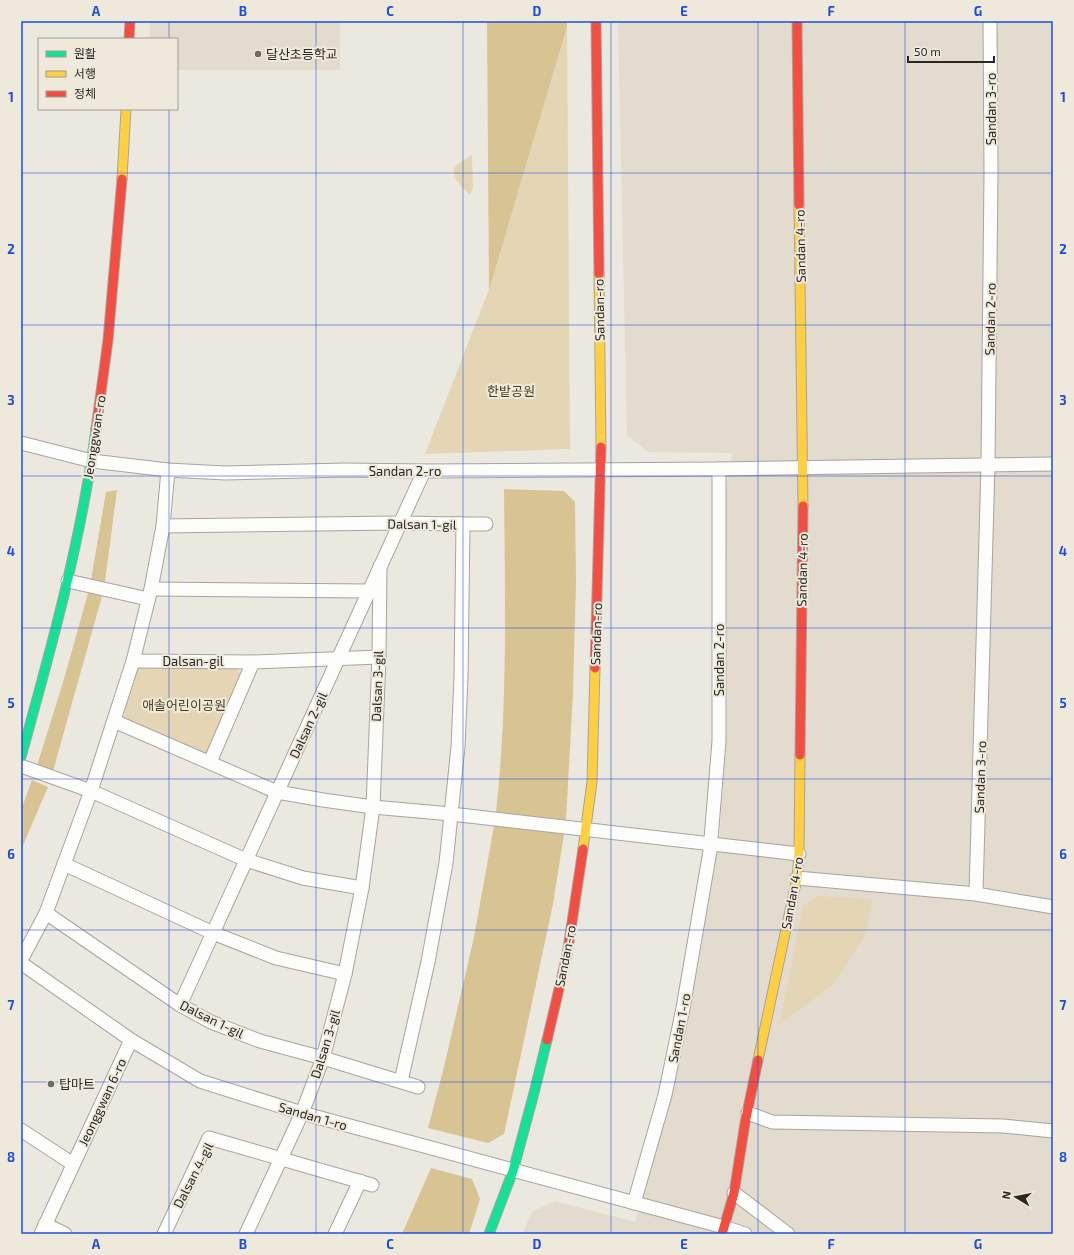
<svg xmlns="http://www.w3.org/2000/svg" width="1074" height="1255" font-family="'Exo 2','Noto Sans KR',sans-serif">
  <rect width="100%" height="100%" fill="#ebe8e0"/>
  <g fill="#e2dbce">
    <polygon points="150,21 340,21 340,70 177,70 177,39 150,39"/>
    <polygon points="618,21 1053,21 1053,1234 522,1234 532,1212 555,1201 635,1222 673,1084 698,966 719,841 727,727 727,583 725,495 732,453 649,452 627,436"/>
  </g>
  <g fill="#e4d6b5">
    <polygon points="567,27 570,449 425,454 489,289"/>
    <path d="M472 155 473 188 470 195C462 186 453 181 454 168L458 164Z"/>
    <polygon points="135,665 235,665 241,675 204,757 124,721 125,698"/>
    <polygon points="817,896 873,899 866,933 834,984 780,1024 803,906"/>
  </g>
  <g fill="#d8c393">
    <polygon points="487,21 567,21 567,27 489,290"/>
    <path d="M504 489 564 491 575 502 576 582 573 693 566 820 496 812C508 705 505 597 504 489Z"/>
    <polygon points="117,490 104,589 51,778 35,772 64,679 90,586 106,492"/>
    <polygon points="32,780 48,787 21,850 21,810"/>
    <polygon points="494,826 564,834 553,904 504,1134 488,1143 428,1128 444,1067 474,937"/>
    <polygon points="431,1168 472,1179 480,1199 469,1234 402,1234"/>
  </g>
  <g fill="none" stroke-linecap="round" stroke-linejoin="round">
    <defs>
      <g id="street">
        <polyline points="21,443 92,461 168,470 225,473 345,470 424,471 719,469 1053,464"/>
        <polyline points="454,524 486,524"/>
        <polyline points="163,526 400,523 463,524 461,677 458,747 446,863 428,962 401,1081"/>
        <polyline points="68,581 148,599"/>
        <polyline points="151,589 369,591"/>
        <polyline points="133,661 253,662 379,657"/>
        <polyline points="114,721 277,792 323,800 373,807 451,814 799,854"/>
        <polyline points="210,762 253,662"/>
        <polyline points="21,766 91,791 246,860 303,878 362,888"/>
        <polyline points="64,864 213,933 276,958 345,974"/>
        <polyline points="797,878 976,894 1053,907"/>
        <polyline points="976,894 988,465 991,173 990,21"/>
        <polyline points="46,913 180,1005 211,1022 260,1041 323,1058 418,1087"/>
        <polyline points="21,960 46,913 64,864 91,791 133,661 151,589 163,526 168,470"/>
        <polyline points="21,963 131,1040 200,1081 302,1113 724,1227 745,1234"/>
        <polyline points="180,1005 424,471"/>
        <polyline points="748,1113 772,1122 1003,1126 1053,1131"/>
        <polyline points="21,1130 73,1164"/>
        <polyline points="734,1193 788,1234"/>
        <polyline points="634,1203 665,1095 683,1008 710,851 719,741 719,469"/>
        <polyline points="45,1224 65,1234"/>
        <polyline points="41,1234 131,1040"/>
        <polyline points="164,1234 209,1138 372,1185"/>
        <polyline points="246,1234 302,1113 323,1058 345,974 362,888 373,807 379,657 380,566"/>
        <polyline points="335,1234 360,1181"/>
      </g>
      <g id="fast">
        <path d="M21 757C51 649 81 541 96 429"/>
        <polyline points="489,1234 513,1171 534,1093 547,1040"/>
      </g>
      <g id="slow">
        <polyline points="122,179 126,109"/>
        <polyline points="799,205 803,506"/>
        <polyline points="599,274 601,447"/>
        <polyline points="583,849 592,782 595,668"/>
        <polyline points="758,1060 797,878 799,854 800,755"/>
      </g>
      <g id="jam">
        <polyline points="596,21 599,274"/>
        <polyline points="797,21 799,205"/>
        <polyline points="129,39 130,21"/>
        <polyline points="96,429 108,340 122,179"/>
        <polyline points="595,668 601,447"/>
        <polyline points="800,755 803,506"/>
        <polyline points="547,1040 567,955 583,849"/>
        <polyline points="722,1234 734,1193 745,1123 758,1060"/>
      </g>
    </defs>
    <use href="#street" stroke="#a7a49f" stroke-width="15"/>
    <use href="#fast" stroke="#a7a49f" stroke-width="11"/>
    <use href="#slow" stroke="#a7a49f" stroke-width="11"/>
    <use href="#jam" stroke="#a7a49f" stroke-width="11"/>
    <use href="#street" stroke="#fcfcfa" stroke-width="13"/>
    <use href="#fast" stroke="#16e098" stroke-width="9"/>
    <use href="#slow" stroke="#ffcf43" stroke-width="9"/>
    <use href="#jam" stroke="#f24e42" stroke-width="9"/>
  </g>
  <path fill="none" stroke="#1d4ed8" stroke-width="1" stroke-opacity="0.55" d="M169 21V39M316 21V1234M463 21V1234M611 21V1234M758 21V1234M905 21V1234M169 109V1234M21 173H1053M21 325H1053M21 476H1053M21 628H1053M21 779H1053M21 930H1053M21 1082H1053"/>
  <g fill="#6d6b64" stroke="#efe9dc" stroke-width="1.5">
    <circle cx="258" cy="54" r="4"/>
    <circle cx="51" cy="1084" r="4"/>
  </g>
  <g text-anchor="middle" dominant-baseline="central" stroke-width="4" stroke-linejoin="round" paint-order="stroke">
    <g font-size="13" fill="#292722" stroke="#efe9dc" text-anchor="start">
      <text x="266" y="54">달산초등학교</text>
      <text x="59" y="1084">탑마트</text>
    </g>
    <g font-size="13" fill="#292722" stroke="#efe9dc">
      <text transform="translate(991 109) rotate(-90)">Sandan 3-ro</text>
      <text transform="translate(800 246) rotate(-91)">Sandan 4-ro</text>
      <text transform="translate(599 310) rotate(-91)">Sandan-ro</text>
      <text transform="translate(990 319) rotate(-89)">Sandan 2-ro</text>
      <text transform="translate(94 437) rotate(-81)">Jeonggwan-ro</text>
      <text x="405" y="471">Sandan 2-ro</text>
      <text transform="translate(422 524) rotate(1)">Dalsan 1-gil</text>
      <text transform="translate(802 570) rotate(-89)">Sandan 4-ro</text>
      <text transform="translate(596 634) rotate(-88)">Sandan-ro</text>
      <text transform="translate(719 660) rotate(-90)">Sandan 2-ro</text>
      <text x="193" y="661">Dalsan-gil</text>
      <text transform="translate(377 686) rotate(-88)">Dalsan 3-gil</text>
      <text transform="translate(308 725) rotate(-65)">Dalsan 2-gil</text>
      <text transform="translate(980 777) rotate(-88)">Sandan 3-ro</text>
      <text transform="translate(792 893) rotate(-80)">Sandan 4-ro</text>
      <text transform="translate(565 956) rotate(-79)">Sandan-ro</text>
      <text transform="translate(212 1019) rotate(26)">Dalsan 1-gil</text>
      <text transform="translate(679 1028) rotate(-79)">Sandan 1-ro</text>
      <text transform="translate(325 1044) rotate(-73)">Dalsan 3-gil</text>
      <text transform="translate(102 1102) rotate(-65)">Jeonggwan 6-ro</text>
      <text transform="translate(313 1116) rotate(16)">Sandan 1-ro</text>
      <text transform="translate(193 1175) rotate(-63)">Dalsan 4-gil</text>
    </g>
    <g font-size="13" fill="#4c3d1a" stroke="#efe9dc">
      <text x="511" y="391">한밭공원</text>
      <text x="184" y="705">애솔어린이공원</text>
    </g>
  </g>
  <rect width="1074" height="1255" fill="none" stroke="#efe9dc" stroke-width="44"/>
  <rect x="38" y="38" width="140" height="72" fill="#efe9dc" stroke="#a09b92"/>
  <rect x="46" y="51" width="20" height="6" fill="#16e098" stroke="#a09b92"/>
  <text x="74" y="58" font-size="12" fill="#292722">원활</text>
  <rect x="46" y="71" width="20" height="6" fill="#ffcf43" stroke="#a09b92"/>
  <text x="74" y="78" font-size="12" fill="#292722">서행</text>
  <rect x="46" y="91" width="20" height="6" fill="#f24e42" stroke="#a09b92"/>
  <text x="74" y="98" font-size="12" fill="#292722">정체</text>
  <g transform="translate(1016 1197) rotate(280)" stroke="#efe9dc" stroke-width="3" paint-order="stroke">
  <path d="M0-3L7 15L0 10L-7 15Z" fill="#292722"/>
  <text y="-6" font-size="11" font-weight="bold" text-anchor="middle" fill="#292722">N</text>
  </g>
  <path d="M908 56v6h86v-6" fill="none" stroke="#292722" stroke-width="2"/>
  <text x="914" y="56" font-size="12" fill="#292722" stroke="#efe9dc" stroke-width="3" paint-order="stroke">50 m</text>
  <rect x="22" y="22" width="1030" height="1211" fill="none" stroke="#1d4ed8" stroke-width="1.5"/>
  <g font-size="13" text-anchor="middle" font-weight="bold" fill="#1d4ed8">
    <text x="96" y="16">A</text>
    <text x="243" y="16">B</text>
    <text x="390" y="16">C</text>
    <text x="537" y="16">D</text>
    <text x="684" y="16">E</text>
    <text x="831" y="16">F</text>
    <text x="978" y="16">G</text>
    <text x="11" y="102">1</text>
    <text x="1063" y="102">1</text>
    <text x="11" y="254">2</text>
    <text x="1063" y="254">2</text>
    <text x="11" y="405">3</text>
    <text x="1063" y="405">3</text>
    <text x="11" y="556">4</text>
    <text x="1063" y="556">4</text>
    <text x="11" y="708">5</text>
    <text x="1063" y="708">5</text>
    <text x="11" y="859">6</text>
    <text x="1063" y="859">6</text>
    <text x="11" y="1010">7</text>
    <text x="1063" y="1010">7</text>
    <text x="11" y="1162">8</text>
    <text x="1063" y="1162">8</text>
    <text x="96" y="1249">A</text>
    <text x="243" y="1249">B</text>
    <text x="390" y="1249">C</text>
    <text x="537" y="1249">D</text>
    <text x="684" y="1249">E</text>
    <text x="831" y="1249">F</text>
    <text x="978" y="1249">G</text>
  </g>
</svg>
